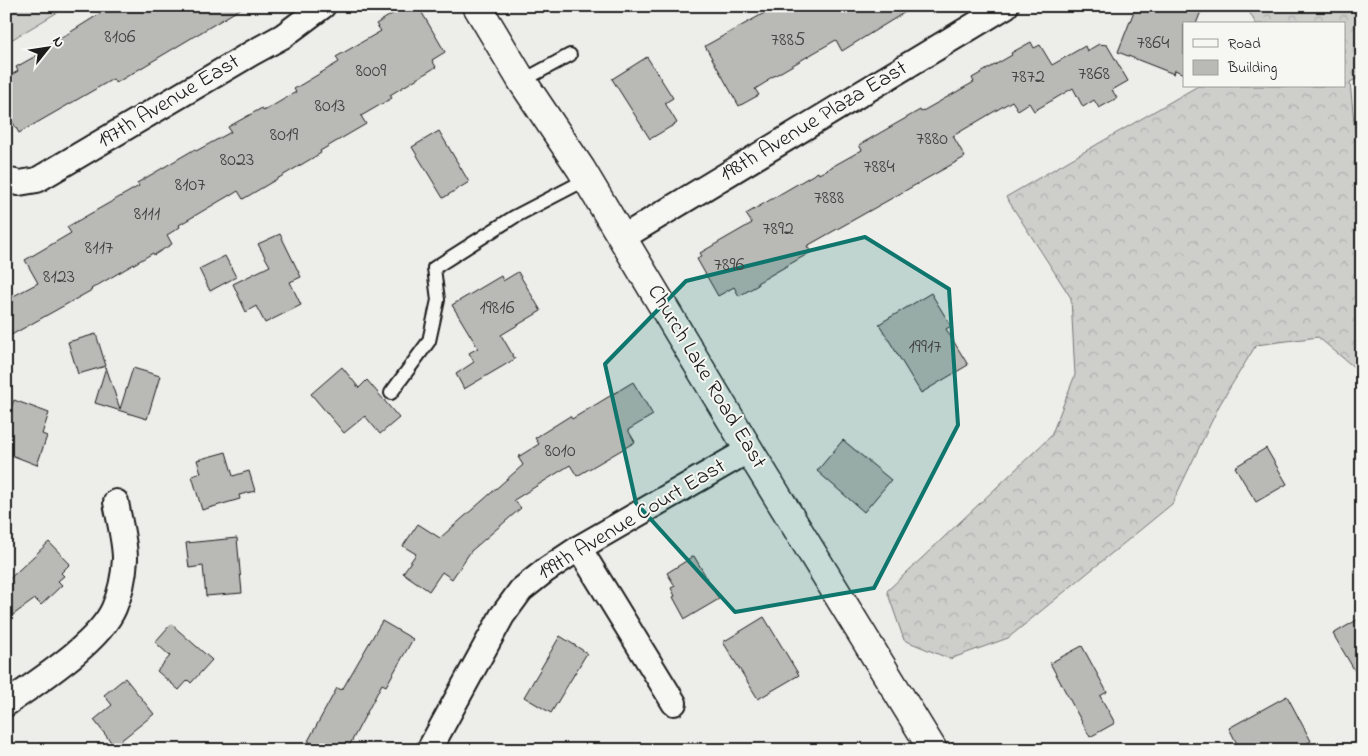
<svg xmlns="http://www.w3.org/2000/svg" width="1368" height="756" font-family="'Indie Flower',sans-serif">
  <defs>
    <pattern id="forest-crowns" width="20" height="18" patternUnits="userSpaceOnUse" patternTransform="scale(1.25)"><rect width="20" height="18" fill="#cececb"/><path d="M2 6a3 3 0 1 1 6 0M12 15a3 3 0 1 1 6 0" fill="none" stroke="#b0b0ae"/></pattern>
  </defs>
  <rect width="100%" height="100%" fill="#edede9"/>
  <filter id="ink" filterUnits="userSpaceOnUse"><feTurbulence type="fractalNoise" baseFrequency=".02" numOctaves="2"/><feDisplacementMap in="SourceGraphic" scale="10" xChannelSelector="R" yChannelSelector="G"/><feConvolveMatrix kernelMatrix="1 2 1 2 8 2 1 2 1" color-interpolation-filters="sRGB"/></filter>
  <g filter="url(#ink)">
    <polygon fill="url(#forest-crowns)" stroke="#757574" points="1246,6 1362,6 1362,76 1350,82 1356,141 1362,151 1362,374 1318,337 1256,345 1220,404 1172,504 1008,638 950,659 904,640 887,591 1051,436 1075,375 1071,298 1006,197 1198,86 1344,86 1344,24 1256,24"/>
    <polygon fill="#cececb" stroke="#757574" points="6,6 68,6 6,43"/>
    <g fill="#b9b9b6" stroke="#1c1c1c">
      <polygon points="112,6 245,6 116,83 113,79 19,133 6,111 6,78 18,71 16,67 43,52 42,50"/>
      <polygon points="405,6 418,6 445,52 432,60 436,67 390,95 392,98 361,116 366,124 320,151 321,153 243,199 238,191 230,196 230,195 179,225 180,227 167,235 172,244 154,255 153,253 91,289 92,290 6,338 6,300 38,283 25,260 71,233 67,227 139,186 137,183 195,149 196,151 231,132 228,127 262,108 264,111 296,92 294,89 339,62 336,57 381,31 376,24"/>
      <polygon points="777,6 915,6 842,51 836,40 767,80 768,81 755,89 759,95 739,106 705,46"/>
      <polygon points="1136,6 1203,6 1196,24 1184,24 1184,74 1175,70 1174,74 1118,52"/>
      <polygon points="1031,42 1034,48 1040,45 1052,65 1085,46 1087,51 1099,44 1107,45 1128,81 1112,90 1117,98 1099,108 1094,100 1083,107 1073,88 1034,111 1029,103 1018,110 1012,101 953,136 965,157 807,246 811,252 757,283 758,285 739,296 734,287 718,296 697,259 702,256 700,253 752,223 746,214 818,172 819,174 862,150 859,145 920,110 921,112 974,82 972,78 1012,55 1011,53"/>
      <polygon points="647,57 673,98 665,103 677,123 650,139 612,79"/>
      <polygon points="439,131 469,182 443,198 412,147"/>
      <polygon points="280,234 301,277 290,282 301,305 265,323 256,306 246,312 233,284 270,266 258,244"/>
      <polygon points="225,256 236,277 210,291 199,269"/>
      <polygon points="518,272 541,311 501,335 515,359 464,389 456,374 474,362 469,353 478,348 452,305 501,276 503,281"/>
      <polygon points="931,293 951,326 946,329 968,365 921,393 879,324"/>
      <polygon points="96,334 106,366 78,374 68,342"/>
      <polygon points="106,367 120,409 133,368 160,376 147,419 95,403"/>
      <polygon points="342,367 359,388 367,380 399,418 380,434 365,416 344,433 311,394"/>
      <polygon points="633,382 653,415 628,430 635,442 577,476 570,465 514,500 521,508 471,551 452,579 442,572 429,591 403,573 416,554 403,546 418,524 440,538 523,465 518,457 539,444 535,438 570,416 572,419"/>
      <polygon points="14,400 49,413 42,434 47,436 37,465 6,453 6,422"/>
      <polygon points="843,440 891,480 864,512 817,471"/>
      <polygon points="1266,448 1287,484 1256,502 1235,467"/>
      <polygon points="226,452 233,476 249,471 255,491 239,495 240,499 202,510 192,476 201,473 197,460"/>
      <polygon points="237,538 242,593 206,596 203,566 189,568 186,543"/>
      <polygon points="49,542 70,564 61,573 64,576 58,581 62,585 41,605 35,599 6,620 6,582"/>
      <polygon points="694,556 719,599 685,619 673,597 675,596 671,588 675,586 667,573"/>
      <polygon points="764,617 799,675 758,699 723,642"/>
      <polygon points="1362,617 1362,683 1333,634"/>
      <polygon points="382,621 413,639 386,686 382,684 347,750 324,750 308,741 337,688 342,690"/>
      <polygon points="171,624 212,660 191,683 188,680 179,690 157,671 170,656 155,642"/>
      <polygon points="560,636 587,653 551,713 524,697"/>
      <polygon points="1082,646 1107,692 1100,696 1115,723 1090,737 1050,663"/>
      <polygon points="125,678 154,714 114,746 94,720 112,705 104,695"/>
      <polygon points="1287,696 1311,741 1296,750 1240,750 1229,728"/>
    </g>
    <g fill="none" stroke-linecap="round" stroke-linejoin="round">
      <defs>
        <g id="lane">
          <polyline points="522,81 570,55"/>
          <polyline points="391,393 429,341 438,300 434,268 514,217 587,179"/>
        </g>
        <g id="street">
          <polyline points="6,180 19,183 37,180 252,53 283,36 323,6"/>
          <polyline points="622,238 1006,6"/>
          <polyline points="579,548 674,703"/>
          <path d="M6 704C37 682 99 643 114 608 121 592 124 576 125 559 125 541 119 520 116 502"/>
          <polyline points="429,750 502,616 521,590 546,570 579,548 749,450"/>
        </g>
        <polyline id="secondary" points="477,6 522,81 581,169 749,450 933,750"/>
      </defs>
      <use href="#lane" stroke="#1c1c1c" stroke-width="16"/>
      <use href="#street" stroke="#1c1c1c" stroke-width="28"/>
      <use href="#secondary" stroke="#1c1c1c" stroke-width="31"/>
      <use href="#lane" stroke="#f6f6f2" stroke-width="12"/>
      <use href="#street" stroke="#f6f6f2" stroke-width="24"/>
      <use href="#secondary" stroke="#f6f6f2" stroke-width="28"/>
    </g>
  </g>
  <path fill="#0f766e" fill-opacity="0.2" stroke="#0f766e" stroke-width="4" stroke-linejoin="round" d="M865 237 949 289 958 425 874 588 735 612 636 503 605 364 686 281Z"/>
  <g text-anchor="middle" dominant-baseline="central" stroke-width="4" stroke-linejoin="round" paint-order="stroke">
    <g font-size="20" fill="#434342">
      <text x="120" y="37">8106</text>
      <text x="788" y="40">7885</text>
      <text x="1153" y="43">7864</text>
      <text x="371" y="71">8009</text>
      <text x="1094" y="74">7868</text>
      <text x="1028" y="77">7872</text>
      <text x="330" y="106">8013</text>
      <text x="284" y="135">8019</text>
      <text x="932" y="139">7880</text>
      <text x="237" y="160">8023</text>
      <text x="879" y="167">7884</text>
      <text x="190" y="185">8107</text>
      <text x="829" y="198">7888</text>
      <text x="147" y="214">8111</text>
      <text x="778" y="229">7892</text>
      <text x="99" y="248">8117</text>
      <text x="729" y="265">7896</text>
      <text x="59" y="277">8123</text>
      <text x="497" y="308">19816</text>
      <text x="925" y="347">19917</text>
      <text x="560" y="451">8010</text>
    </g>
    <g font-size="22" fill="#1c1c1c" stroke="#f6f6f2">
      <text transform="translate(169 102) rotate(-31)">197th Avenue East</text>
      <text transform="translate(814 122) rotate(-31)">198th Avenue Plaza East</text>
      <text transform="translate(706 377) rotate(59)">Church Lake Road East</text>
      <text transform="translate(632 520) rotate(-31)">199th Avenue Court East</text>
    </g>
  </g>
  <rect width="1368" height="756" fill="none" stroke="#f6f6f2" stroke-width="25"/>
  <rect x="12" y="12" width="1343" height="731" fill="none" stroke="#1c1c1c" stroke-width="2" filter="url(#ink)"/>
  <rect x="1183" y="22" width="162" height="65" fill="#f6f6f2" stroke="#9f9f9c"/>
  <rect x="1193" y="39" width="25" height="8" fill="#f6f6f2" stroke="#9f9f9c"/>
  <text x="1228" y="48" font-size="15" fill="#1c1c1c">Road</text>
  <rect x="1193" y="60" width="25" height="15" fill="#b9b9b6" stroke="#9f9f9c"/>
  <text x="1228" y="72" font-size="15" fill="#1c1c1c">Building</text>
  <g transform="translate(48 48) rotate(60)" stroke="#f6f6f2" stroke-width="4" paint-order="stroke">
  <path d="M0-4L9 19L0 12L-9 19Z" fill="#1c1c1c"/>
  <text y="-8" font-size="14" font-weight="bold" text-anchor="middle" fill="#1c1c1c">N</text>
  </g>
</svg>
